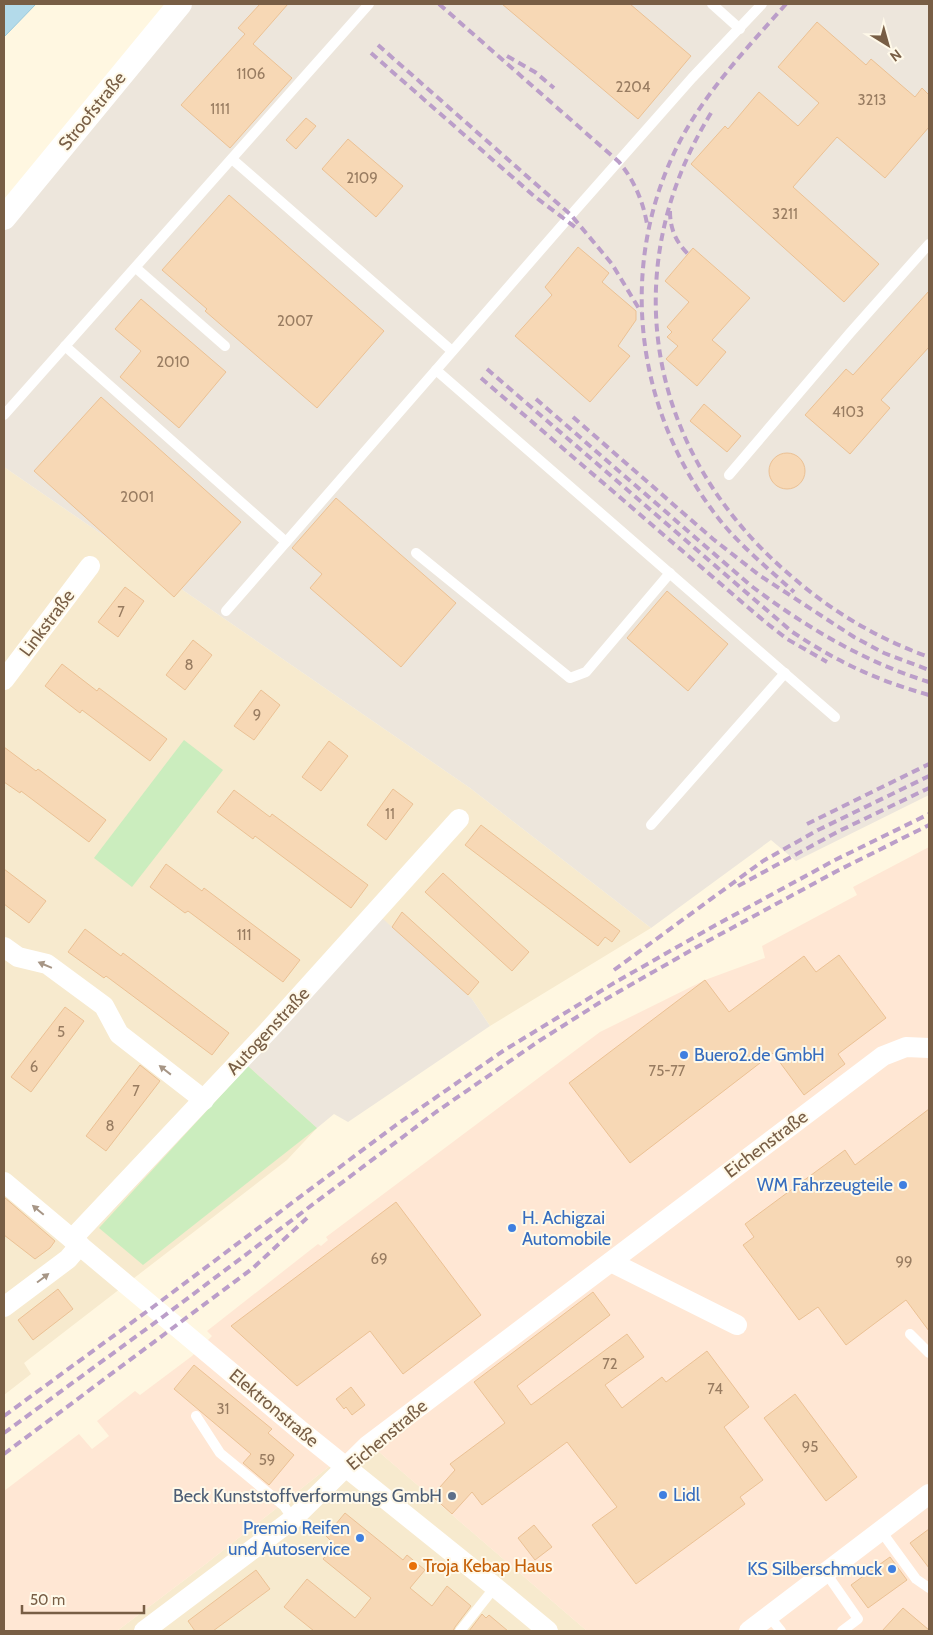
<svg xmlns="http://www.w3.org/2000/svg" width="933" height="1635" font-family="Cabin,sans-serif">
  <rect width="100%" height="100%" fill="#fff7e1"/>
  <g fill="#f7eace">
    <polygon points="4,467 470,788 651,928 490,1026 472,999 248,1066 317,1128 287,1160 24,1363 31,1374 4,1395"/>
    <polygon points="364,1439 587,1631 117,1631 207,1563"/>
  </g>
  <polygon fill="#ffe7d4" points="929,847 929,1631 587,1631 364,1439 207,1563 117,1631 4,1631 4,1491 79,1434 92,1449 109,1436 97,1421 135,1391 140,1395 192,1356 212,1336 207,1331 318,1244 321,1246 328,1240 326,1237 600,1032 705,980 765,958 762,946 857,895 853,887"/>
  <g fill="#ede6dc">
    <polygon points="186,4 929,4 929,795 796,861 771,840 651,928 470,788 4,467 4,229"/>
    <polygon points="382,918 472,999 490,1026 348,1122 334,1114 317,1128 248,1066"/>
  </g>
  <g fill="#cbedbe">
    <polygon points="184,740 223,770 132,887 94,858"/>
    <polygon points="248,1066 317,1128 143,1265 99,1228"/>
  </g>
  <polygon fill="#b3daea" stroke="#98c9dd" points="4,4 36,4 4,37"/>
  <g fill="#f7d8b5" stroke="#ebc194">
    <polygon points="260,4 288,4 253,44 292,78 230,148 181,105 245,34 238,28"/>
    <polygon points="502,4 630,4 691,56 638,119"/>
    <polygon points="817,22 866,65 871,59 915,97 922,88 929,95 929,127 885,178 837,137 793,187 879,264 844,302 691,164 725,126 728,129 759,92 798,126 819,103 778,67"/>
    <polygon points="306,118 316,126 296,149 286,140"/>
    <polygon points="348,139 403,186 376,217 322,169"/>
    <polygon points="229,195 384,331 317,408 205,311 207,309 162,270"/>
    <polygon points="578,247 609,273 602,282 636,311 636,320 618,346 630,356 590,402 515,336 552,295 545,287"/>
    <polygon points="693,248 750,298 712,340 726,352 697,386 666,359 678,346 667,337 672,332 667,327 689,302 665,281"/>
    <polygon points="929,291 929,347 881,400 890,408 850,454 805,415 846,369 853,375"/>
    <polygon points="141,299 226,372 179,428 120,377 141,351 115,329"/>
    <polygon points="101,397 241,522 174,597 34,471"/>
    <polygon points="704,404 741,436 727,452 690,421"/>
    <circle cx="787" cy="471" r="18"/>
    <polygon points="336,498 456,603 401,667 310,588 322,574 292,548"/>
    <polygon points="125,587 144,601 118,637 98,622"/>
    <polygon points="667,591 728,644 688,691 627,638"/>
    <polygon points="193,640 212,655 185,690 166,675"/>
    <polygon points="62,664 97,691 99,688 167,739 150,761 82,710 80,713 45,686"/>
    <polygon points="261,690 280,705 254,740 234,726"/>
    <polygon points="329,741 348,756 321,791 302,777"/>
    <polygon points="4,747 36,771 38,769 106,820 89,842 21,791 20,793 4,782"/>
    <polygon points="393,789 413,804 386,840 367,825"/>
    <polygon points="234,790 270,817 272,814 368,885 351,908 255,836 253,839 217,812"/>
    <polygon points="481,825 620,931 612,942 605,937 598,946 465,845"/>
    <polygon points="166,864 202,891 204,888 300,960 283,982 188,911 185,913 150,887"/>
    <polygon points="4,869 46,901 29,923 4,904"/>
    <polygon points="443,873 529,952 512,971 425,892"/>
    <polygon points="402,912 479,982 468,995 392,927"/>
    <polygon points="85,929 121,956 123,953 229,1033 212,1055 106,976 104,978 68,952"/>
    <polygon points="839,955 886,1018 838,1054 845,1064 804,1095 773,1053 630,1163 569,1083 705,980 729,1012 804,956 816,972"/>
    <polygon points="65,1007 84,1021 31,1092 11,1077"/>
    <polygon points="140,1065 160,1081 106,1151 86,1136"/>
    <polygon points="929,1109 929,1331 906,1300 846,1345 818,1307 799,1320 743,1245 754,1237 745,1224 845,1150 855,1165"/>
    <polygon points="4,1197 55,1241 50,1248 35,1259 4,1235"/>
    <polygon points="396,1202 481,1315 403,1374 370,1331 297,1386 231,1326"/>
    <polygon points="58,1289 73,1309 33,1340 18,1320"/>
    <polygon points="593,1292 610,1315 517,1386 531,1405 627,1334 644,1357 605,1385 622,1408 662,1377 666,1382 707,1351 749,1407 724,1427 763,1480 740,1497 745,1504 636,1584 592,1525 617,1507 567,1442 482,1505 472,1492 452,1514 432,1496 455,1470 450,1464 505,1423 474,1382"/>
    <polygon points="194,1365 272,1429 268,1433 294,1455 269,1485 243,1463 251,1454 174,1389"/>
    <polygon points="351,1387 365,1405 352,1415 346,1407 344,1409 336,1399"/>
    <polygon points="795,1394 857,1477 826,1501 764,1418"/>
    <polygon points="345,1513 403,1560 407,1555 425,1570 410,1588 432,1606 447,1586 471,1606 455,1627 453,1631 314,1631 284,1607 307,1579 355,1618 371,1598 323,1559 335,1545 326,1536"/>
    <polygon points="534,1525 552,1547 535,1560 518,1538"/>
    <polygon points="929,1529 929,1568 910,1543"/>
    <polygon points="890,1557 907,1580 868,1608 851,1585"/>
    <polygon points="256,1570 270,1589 213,1631 195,1631 188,1621"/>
    <polygon points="903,1608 929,1630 929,1631 882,1631"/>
    <polygon points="482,1614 486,1618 489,1615 508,1631 469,1631"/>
  </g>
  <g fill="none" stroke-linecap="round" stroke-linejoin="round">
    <g stroke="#fff" stroke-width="10">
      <polyline points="712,4 740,29"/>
      <polyline points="232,159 452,351"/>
      <polyline points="136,268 225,346"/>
      <polyline points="65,346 286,542"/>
      <polyline points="436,370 835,717"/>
      <polyline points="4,415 369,4"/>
      <polyline points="729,475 850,333 929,244"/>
      <polyline points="416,553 570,678 586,672 670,573"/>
      <polyline points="226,611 571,215 692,78 762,4"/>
      <polyline points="651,825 785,673"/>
      <polyline points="910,1334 929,1353"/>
      <polyline points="196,1416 220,1453 284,1506 293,1519"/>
      <polyline points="881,1531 916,1579 929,1588"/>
      <polyline points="826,1573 858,1619 842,1631"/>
      <polyline points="769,1616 781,1631"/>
      <polyline points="460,1631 495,1587"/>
    </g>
    <g stroke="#fff" stroke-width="20">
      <polyline points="4,680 90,566"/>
      <polyline points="4,947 18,957 47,964 104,1006 119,1034 204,1100"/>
      <polyline points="4,1182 301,1431 495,1587 548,1631"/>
      <polyline points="72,1239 268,1031 459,819"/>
      <polyline points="611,1262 737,1325"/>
      <polyline points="4,1307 68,1259 80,1245"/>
      <polyline points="144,1631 293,1519 367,1446 883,1056 906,1047 929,1048"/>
      <polyline points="749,1631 929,1494"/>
    </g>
    <polyline stroke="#fff" stroke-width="24" points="4,218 180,4"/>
    <g stroke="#bb9ec9" stroke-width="4" stroke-dasharray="8 5" stroke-linecap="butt">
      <path d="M439 4 619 162C634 180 643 201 647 224"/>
      <path d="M786 4C748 47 707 90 680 141 615 266 635 416 723 524 744 549 770 570 794 592"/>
      <polyline points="378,45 571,215 612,264 641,312"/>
      <polyline points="371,53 534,196 575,227"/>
      <polyline points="507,56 535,72 554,88"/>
      <path d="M711 113C613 273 649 455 790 575 831 611 878 639 929 657"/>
      <path d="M670 211C670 229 676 242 688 254"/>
      <path d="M487 369 791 631C837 662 876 680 929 695"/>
      <polyline points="481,378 764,621 787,639 827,662"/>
      <path d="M536 399 750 585C804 626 864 662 929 682"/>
      <polyline points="573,417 713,539 759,575 854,637 884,653 929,670"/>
      <polyline points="807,824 929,764"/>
      <polyline points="738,886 839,831 929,788"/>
      <polyline points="614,970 763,861 818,830 929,776"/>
      <polyline points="4,1416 153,1307 396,1125 503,1051 614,983 714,926 835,860 929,814"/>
      <polyline points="4,1433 164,1316 436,1112 539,1041 599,1003 695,948 837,871 929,825"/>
      <polyline points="4,1454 253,1268 307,1218"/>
    </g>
  </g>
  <defs><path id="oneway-solid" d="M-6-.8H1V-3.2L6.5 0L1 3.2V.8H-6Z" transform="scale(1.25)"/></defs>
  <g fill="#a79686">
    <use href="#oneway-solid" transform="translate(45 965) rotate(-157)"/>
    <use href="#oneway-solid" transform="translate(165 1070) rotate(-142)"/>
    <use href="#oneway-solid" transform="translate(38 1210) rotate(-140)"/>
    <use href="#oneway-solid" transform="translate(43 1278) rotate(-37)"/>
  </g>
  <g fill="#3f7fe0" stroke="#fff9e9" stroke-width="2">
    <circle cx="684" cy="1055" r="5"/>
    <circle cx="903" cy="1185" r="5"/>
    <circle cx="512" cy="1228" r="5"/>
    <circle cx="663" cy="1495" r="5"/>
    <circle cx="360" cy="1538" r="5"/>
    <circle cx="892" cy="1569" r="5"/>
  </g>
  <circle fill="#5c6f8a" stroke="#fff9e9" stroke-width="2" cx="452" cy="1496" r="5"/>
  <circle fill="#e8710a" stroke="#fff9e9" stroke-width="2" cx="413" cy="1566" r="5"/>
  <g text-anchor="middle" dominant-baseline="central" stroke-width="4" stroke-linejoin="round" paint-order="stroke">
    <g font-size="15" fill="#987c61">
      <text x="251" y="74">1106</text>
      <text x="633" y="87">2204</text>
      <text x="872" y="100">3213</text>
      <text x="220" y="109">1111</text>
      <text x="362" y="178">2109</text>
      <text x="785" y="214">3211</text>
      <text x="295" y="321">2007</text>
      <text x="173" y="362">2010</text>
      <text x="848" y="412">4103</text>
      <text x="137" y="497">2001</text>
      <text x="121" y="612">7</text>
      <text x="189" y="665">8</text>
      <text x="257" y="715">9</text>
      <text x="390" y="814">11</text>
      <text x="244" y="935">111</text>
      <text x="61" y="1032">5</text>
      <text x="34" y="1067">6</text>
      <text x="667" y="1071">75-77</text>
      <text x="136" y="1091">7</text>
      <text x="110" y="1126">8</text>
      <text x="379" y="1259">69</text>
      <text x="904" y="1262">99</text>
      <text x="610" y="1364">72</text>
      <text x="715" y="1389">74</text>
      <text x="223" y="1409">31</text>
      <text x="810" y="1447">95</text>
      <text x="267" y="1460">59</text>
    </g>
    <g font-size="18" fill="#785e45" stroke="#fff9e9">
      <text transform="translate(92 111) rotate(-51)">Stroofstraße</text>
      <text transform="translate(47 623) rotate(-53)">Linkstraße</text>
      <text transform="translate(268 1031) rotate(-47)">Autogenstraße</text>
      <text transform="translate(766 1144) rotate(-37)">Eichenstraße</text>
      <text transform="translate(274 1408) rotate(40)">Elektronstraße</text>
      <text transform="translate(387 1435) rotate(-40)">Eichenstraße</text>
    </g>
    <g font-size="18" fill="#366cbe" stroke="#fff9e9" text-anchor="start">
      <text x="694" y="1055">Buero2.de GmbH</text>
      <text x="893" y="1185" text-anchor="end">WM Fahrzeugteile</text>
      <text x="522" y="1218">H. Achigzai<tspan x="522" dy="21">Automobile</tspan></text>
      <text x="673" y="1495">Lidl</text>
      <text x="350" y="1528" text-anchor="end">Premio Reifen<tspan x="350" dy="21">und Autoservice</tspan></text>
      <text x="882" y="1569" text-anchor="end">KS Silberschmuck</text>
    </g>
    <g font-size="18" fill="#4e5e75" stroke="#fff9e9" text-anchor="end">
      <text x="442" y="1496">Beck Kunststoffverformungs GmbH</text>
    </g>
    <g font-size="18" fill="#c56008" stroke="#fff9e9" text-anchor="start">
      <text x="423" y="1566">Troja Kebap Haus</text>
    </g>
  </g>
  <rect width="933" height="1635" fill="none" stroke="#785e45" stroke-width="10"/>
  <g transform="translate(888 45) rotate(143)" stroke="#fff9e9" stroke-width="4" paint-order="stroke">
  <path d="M0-4L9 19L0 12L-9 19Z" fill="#785e45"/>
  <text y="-8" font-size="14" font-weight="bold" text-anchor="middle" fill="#785e45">N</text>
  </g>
  <path d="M22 1605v8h122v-8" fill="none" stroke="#785e45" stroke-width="2.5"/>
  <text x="30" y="1605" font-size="15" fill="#785e45" stroke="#fff9e9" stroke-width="4" paint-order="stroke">50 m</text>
</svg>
